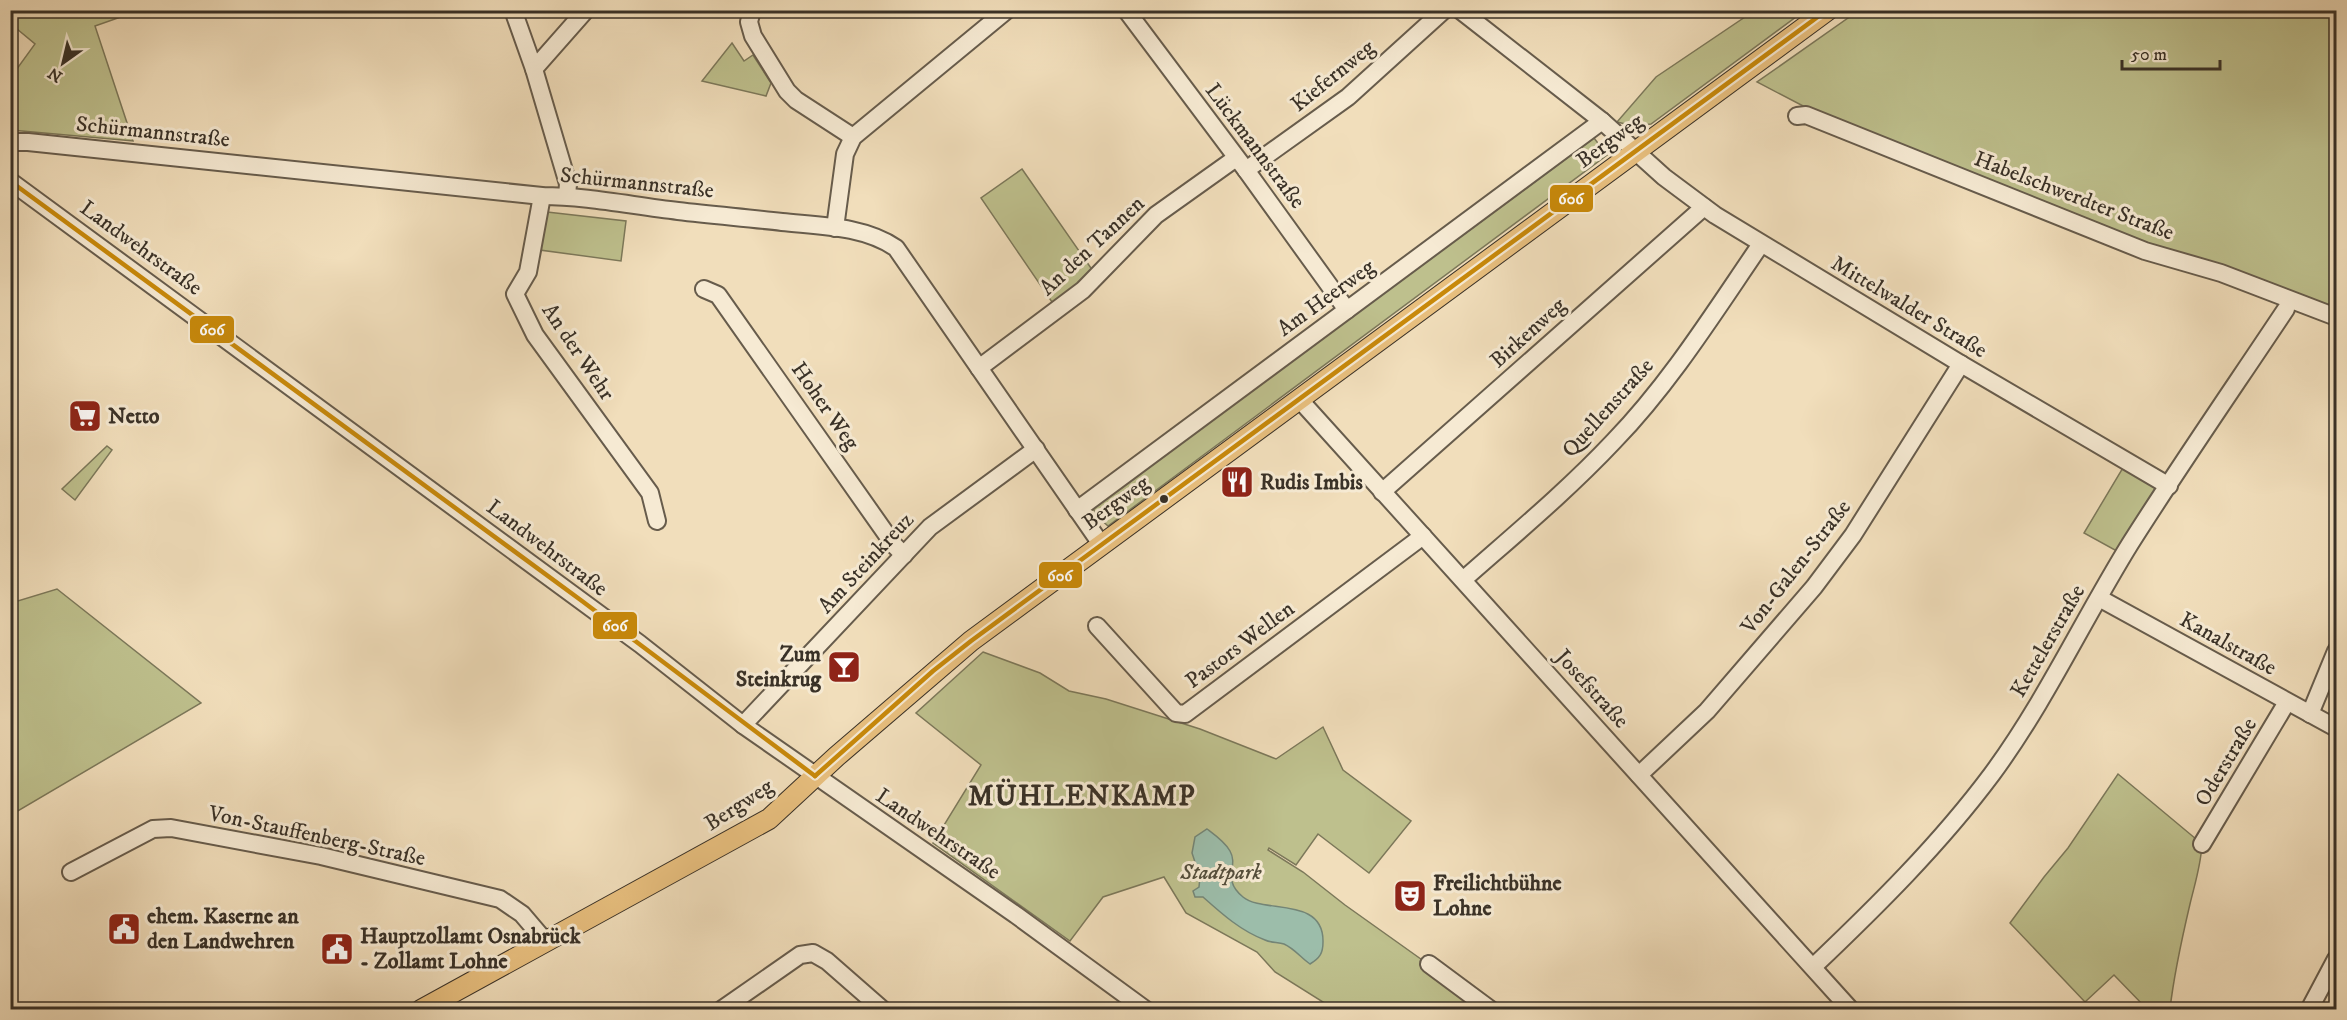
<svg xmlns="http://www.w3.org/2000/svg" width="2347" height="1020" font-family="'IM FELL DW Pica',serif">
  <rect width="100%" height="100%" fill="#f1debb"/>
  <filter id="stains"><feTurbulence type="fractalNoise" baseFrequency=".00333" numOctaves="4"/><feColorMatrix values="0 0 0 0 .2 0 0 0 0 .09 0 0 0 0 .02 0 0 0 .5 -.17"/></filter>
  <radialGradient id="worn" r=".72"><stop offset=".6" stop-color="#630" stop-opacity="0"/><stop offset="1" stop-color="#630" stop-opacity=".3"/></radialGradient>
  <g fill="#bec08d" stroke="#7c785a" stroke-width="1.5">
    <polygon points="11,10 135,11 135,12 95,26 133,141 11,130 11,77 35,44 11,24"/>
    <polygon points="1754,11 1804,11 1651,124 1634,126 1617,122 1656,77"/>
    <polygon points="1858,11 2336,11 2336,309 2140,244 1830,120 1757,82"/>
    <polygon points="732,43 744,61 753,55 771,83 766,96 702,81"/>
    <polygon points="1594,138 1607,155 1108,526 1096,515 1093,508"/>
    <polygon points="1022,169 1093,271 1054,305 981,198"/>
    <polygon points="547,212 626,221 621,261 540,250"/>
    <polygon points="107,446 112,450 75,500 62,489"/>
    <polygon points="2127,461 2169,486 2124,555 2084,533"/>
    <polygon points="57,589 201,703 11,815 11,603"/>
    <polygon points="983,652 1040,673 1069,691 1106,699 1200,729 1276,759 1323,727 1343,770 1411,821 1369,873 1318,834 1296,865 1269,848 1268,850 1303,872 1345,905 1491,1009 1334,1009 1275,972 1257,952 1186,913 1164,877 1103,897 1070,941 933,843 981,765 916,713"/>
    <path d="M2118 774 2202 844C2201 865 2195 883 2190 904 2182 938 2174 974 2170 1009H2147L2114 975 2085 1002 2010 923 2044 877 2068 848Z"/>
  </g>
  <path fill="#9cbdaa" stroke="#748576" stroke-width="1.5" d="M1207 829C1215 835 1225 842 1230 851 1239 867 1221 879 1243 897 1263 914 1324 896 1323 942 1323 953 1320 958 1310 964 1301 958 1295 949 1284 944 1278 942 1271 943 1265 940 1241 931 1222 914 1203 897H1195L1193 891 1199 887 1200 877 1192 853 1195 837Z"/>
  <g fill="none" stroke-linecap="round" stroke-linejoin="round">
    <defs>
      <g id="minor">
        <polyline points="513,10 534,69 568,184 567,196"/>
        <polyline points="752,10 749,22 753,36 787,91 796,100 853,137"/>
        <polyline points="1126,10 1246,170 1347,310"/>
        <polyline points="1460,10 1602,121 1664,177 1715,215 1961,364 2169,486"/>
        <polyline points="534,69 586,10"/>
        <polyline points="1797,116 1806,115 2145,251 2221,273 2336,317"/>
        <path d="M10 142H28L542 196C587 196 633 206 678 211 712 215 747 218 782 222 820 226 864 226 896 248L1101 544"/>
        <polyline points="1246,170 1348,97 1444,10"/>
        <polyline points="10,181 640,644 743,725 1016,915 1146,1010"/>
        <polyline points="542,196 528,272 515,294 535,335 650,493 657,521"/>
        <polyline points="835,228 845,154 853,137 1007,10"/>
        <polyline points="704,289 718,295 894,545 904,555"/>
        <polyline points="979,368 1083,290 1156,215 1236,158"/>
        <polyline points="1299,399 1851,1010"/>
        <polyline points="1382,492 1704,207"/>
        <polyline points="1077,510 1602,121"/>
        <path d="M1463 580C1514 535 1567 491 1614 441 1671 382 1715 311 1761 244"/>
        <polyline points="2099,598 2336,728"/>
        <polyline points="1097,626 1176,713 1185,714 1423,536"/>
        <polyline points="2310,714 2336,651"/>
        <polyline points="743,725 930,527 1036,449"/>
        <polyline points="1639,775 1707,711 1814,587 1853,535 1961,364"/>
        <polyline points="2202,844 2287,702"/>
        <polyline points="71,872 153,829 171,828 321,856 500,899 522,914 545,941"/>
        <polyline points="1429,964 1491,1010"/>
        <path d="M1813 967C1876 907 1939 845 1992 774 2045 702 2083 620 2130 544 2180 465 2234 387 2286 309"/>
        <polyline points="721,1010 800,955 813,953 827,961 883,1010"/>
        <polyline points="2309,1010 2336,959"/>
      </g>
      <polyline id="major" points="421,1010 769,819 837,756 971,641 1828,10"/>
    </defs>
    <use href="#minor" stroke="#675c4c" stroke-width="20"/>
    <use href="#major" stroke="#393127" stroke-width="22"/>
    <use href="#minor" stroke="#f6ead3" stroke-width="16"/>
    <use href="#major" stroke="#e8bf7e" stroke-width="20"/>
    <defs>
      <g id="bus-1">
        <polyline points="10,181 582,601 815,776"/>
        <polyline points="815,776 933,671 971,641 1827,10"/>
      </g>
    </defs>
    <use href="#bus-1" stroke="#f6ead3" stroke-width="9"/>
    <use href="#bus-1" stroke="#c8890a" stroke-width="4.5"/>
  </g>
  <defs>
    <symbol id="supermarket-square" viewBox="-11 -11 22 22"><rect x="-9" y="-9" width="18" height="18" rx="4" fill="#8f2418" stroke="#f6ead3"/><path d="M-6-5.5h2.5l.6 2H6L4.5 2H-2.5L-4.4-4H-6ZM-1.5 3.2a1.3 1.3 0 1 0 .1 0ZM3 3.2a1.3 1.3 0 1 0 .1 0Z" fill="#fff"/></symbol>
    <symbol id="restaurant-square" viewBox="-11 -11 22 22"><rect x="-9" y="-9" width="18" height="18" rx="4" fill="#8f2418" stroke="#f6ead3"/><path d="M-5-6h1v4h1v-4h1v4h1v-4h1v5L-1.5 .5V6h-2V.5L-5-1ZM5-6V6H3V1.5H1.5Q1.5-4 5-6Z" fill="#fff"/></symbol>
    <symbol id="bar-square" viewBox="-11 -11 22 22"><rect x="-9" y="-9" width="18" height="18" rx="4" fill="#8f2418" stroke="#f6ead3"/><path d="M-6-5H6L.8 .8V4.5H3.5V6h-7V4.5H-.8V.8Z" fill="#fff"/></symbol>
    <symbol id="theatre-square" viewBox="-11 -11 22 22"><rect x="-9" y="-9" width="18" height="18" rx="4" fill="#8f2418" stroke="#f6ead3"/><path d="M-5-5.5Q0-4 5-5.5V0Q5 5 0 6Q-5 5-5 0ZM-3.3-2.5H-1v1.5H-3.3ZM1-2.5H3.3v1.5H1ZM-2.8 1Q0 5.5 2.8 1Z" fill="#fff"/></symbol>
    <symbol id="civic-square" viewBox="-11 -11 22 22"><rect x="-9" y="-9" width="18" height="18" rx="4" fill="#8f2418" stroke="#f6ead3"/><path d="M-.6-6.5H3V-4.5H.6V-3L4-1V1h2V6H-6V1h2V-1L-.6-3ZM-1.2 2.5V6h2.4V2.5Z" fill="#fff"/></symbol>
  </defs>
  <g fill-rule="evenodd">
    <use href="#supermarket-square" x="66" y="397" width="38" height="38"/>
    <use href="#restaurant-square" x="1218" y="463" width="38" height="38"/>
    <use href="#bar-square" x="825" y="648" width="38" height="38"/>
    <use href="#theatre-square" x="1391" y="877" width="38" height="38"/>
    <use href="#civic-square" x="105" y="910" width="38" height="38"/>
    <use href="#civic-square" x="318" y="930" width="38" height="38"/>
  </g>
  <circle fill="#393127" stroke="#f6ead3" stroke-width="2" cx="1164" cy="499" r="5"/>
  <g text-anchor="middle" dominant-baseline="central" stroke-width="6" stroke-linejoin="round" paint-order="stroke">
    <g font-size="22" fill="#393127" stroke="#f6ead3">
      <text transform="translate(1333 76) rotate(-39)">Kiefernweg</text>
      <text transform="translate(153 132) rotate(6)">Schürmannstraße</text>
      <text transform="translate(1610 141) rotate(-36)">Bergweg</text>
      <text transform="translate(1255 146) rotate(53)">Lückmannstraße</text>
      <text transform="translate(637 183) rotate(6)">Schürmannstraße</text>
      <text transform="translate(2074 196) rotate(21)">Habelschwerdter Straße</text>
      <text transform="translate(1092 246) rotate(-43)">An den Tannen</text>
      <text transform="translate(141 248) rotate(36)">Landwehrstraße</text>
      <text transform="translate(1326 298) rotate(-36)">Am Heerweg</text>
      <text transform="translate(1909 307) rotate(31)">Mittelwalder Straße</text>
      <text transform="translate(1528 333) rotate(-42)">Birkenweg</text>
      <text transform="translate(578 352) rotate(56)">An der Wehr</text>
      <text transform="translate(825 406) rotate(55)">Hoher Weg</text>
      <text transform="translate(1608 408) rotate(-48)">Quellenstraße</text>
      <text transform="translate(1116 503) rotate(-36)">Bergweg</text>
      <text transform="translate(547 548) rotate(37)">Landwehrstraße</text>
      <text transform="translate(866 563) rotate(-47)">Am Steinkreuz</text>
      <text transform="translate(1796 567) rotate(-52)">Von-Galen-Straße</text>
      <text transform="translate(2048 641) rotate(-60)">Kettelerstraße</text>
      <text transform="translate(2228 644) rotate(29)">Kanalstraße</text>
      <text transform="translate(1240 645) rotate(-37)">Pastors Wellen</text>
      <text transform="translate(1592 689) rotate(48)">Josefstraße</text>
      <text transform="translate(2226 762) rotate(-59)">Oderstraße</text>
      <text transform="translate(739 805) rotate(-33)">Bergweg</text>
      <text transform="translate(938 834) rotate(34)">Landwehrstraße</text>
      <text transform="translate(317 836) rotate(12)">Von-Stauffenberg-Straße</text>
    </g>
    <g font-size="22" font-weight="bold" fill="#393127" stroke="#f6ead3" text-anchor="start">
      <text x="108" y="416">Netto</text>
      <text x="1260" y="482">Rudis Imbis</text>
      <text x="821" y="654" text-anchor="end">Zum<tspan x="821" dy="25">Steinkrug</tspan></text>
      <text x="1433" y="883">Freilichtbühne<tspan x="1433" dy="25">Lohne</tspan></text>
      <text x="147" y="916">ehem. Kaserne an<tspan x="147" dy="25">den Landwehren</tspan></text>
      <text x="360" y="936">Hauptzollamt Osnabrück<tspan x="360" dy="25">- Zollamt Lohne</tspan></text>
    </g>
    <g font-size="22" font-style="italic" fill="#544e3b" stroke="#f6ead3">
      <text x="1221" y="872">Stadtpark</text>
    </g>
    <g font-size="28" font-weight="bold" letter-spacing="1.5" fill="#393127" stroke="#f6ead3">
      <text x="1082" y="796">MÜHLENKAMP</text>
    </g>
  </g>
  <g stroke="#f6ead3" stroke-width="2">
    <rect x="1549" y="184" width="45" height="29" rx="6" fill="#c8890a"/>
    <rect x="189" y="315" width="46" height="29" rx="6" fill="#c8890a"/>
    <rect x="1038" y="561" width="45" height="28" rx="6" fill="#c8890a"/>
    <rect x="592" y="611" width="46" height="29" rx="6" fill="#c8890a"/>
  </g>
  <g font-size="16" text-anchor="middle" font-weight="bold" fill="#fff">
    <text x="1571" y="204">606</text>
    <text x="212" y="335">606</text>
    <text x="1060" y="581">606</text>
    <text x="615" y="631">606</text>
  </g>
  <rect width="2347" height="1020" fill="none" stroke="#f1debb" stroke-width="36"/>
  <rect x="12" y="12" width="2323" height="996" fill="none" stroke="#393127" stroke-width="3"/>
  <rect x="18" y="18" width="2311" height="984" fill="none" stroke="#393127" stroke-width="1.5"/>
  <g transform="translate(63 63) rotate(214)" stroke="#f6ead3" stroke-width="4.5" paint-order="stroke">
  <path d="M0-4.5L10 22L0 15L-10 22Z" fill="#393127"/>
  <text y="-9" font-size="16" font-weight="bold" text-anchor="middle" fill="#393127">N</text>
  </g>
  <path d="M2122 60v9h98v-9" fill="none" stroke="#393127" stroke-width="3"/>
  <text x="2131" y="60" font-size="18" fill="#393127" stroke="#f6ead3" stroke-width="4.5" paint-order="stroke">50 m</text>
  <rect width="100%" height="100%" filter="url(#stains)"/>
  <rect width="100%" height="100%" fill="url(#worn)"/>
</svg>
